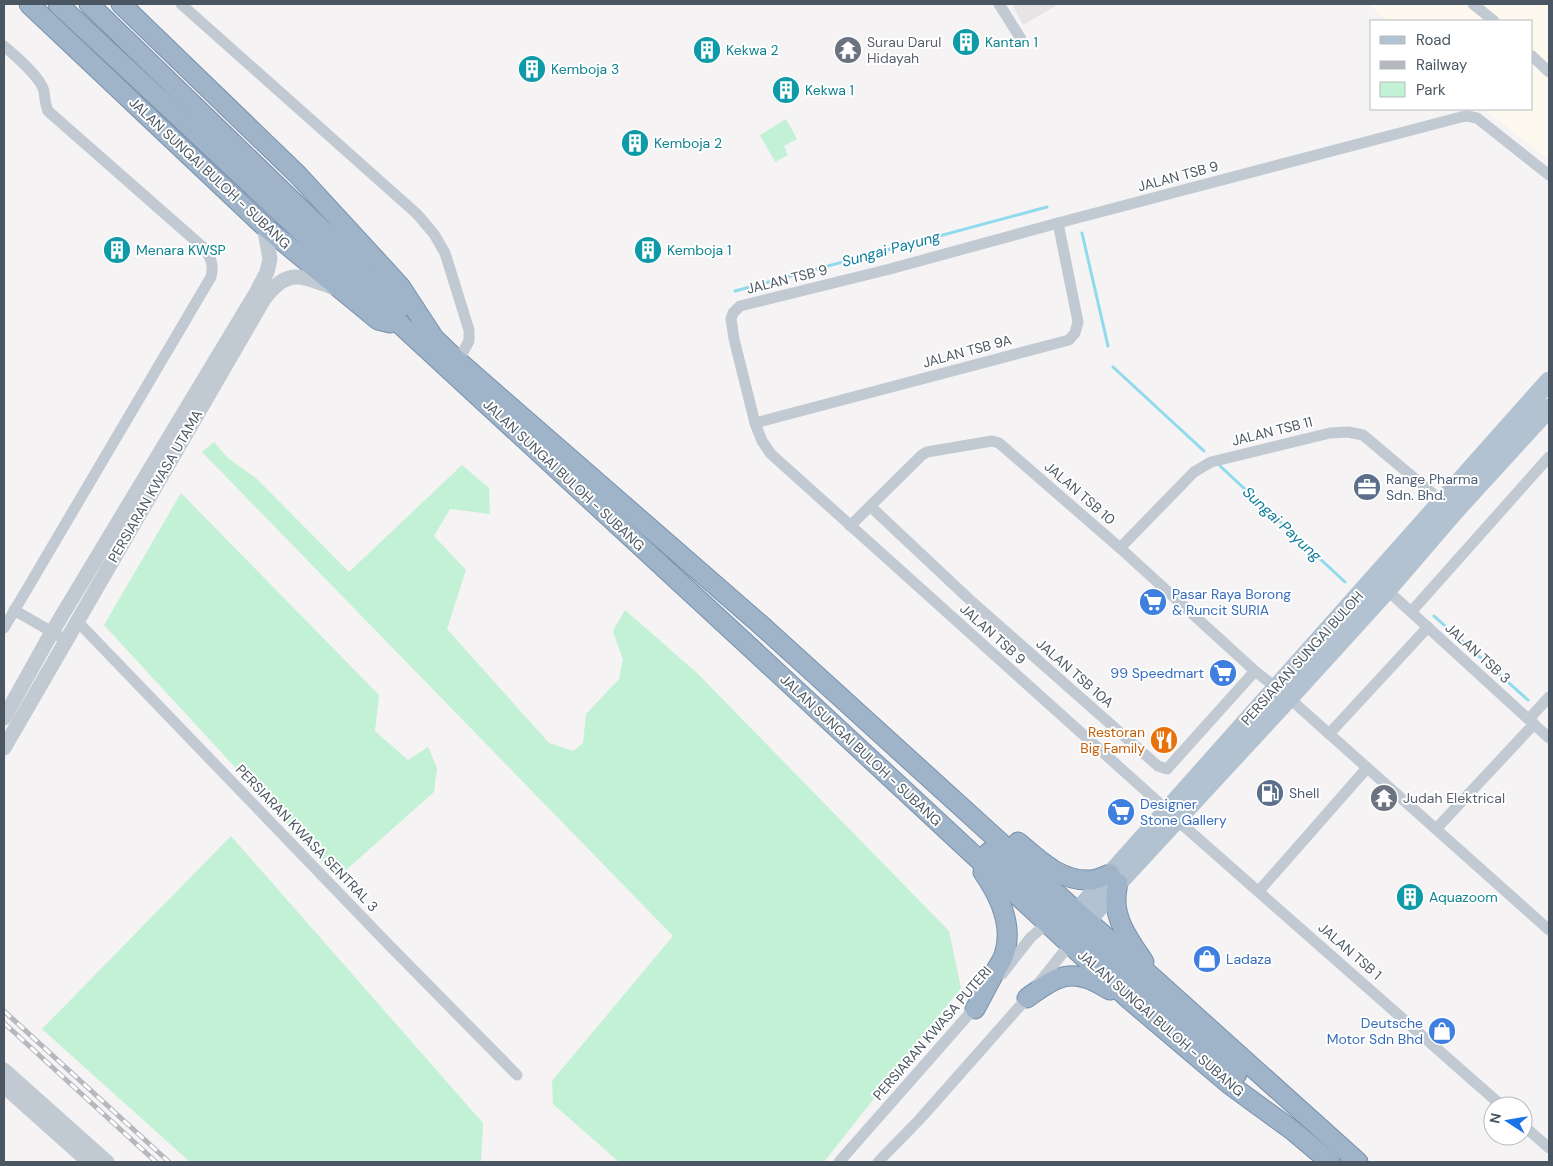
<svg xmlns="http://www.w3.org/2000/svg" width="1553" height="1166" font-family="'DM Sans',sans-serif">
  <rect width="100%" height="100%" fill="#f5f3f3"/>
  <polygon fill="#fdf9ef" points="1368,4 1549,4 1549,160 1484,109 1532,109 1532,21 1387,21"/>
  <polygon fill="#e6e4e5" points="1012,4 1059,4 1023,25"/>
  <g fill="#c3f1d5">
    <polygon points="786,119 797,139 784,146 788,155 775,162 760,135"/>
    <polygon points="214,442 228,458 257,479 349,572 462,465 489,488 490,514 450,509 434,536 466,570 447,629 549,743 573,751 583,743 586,714 619,679 623,660 613,631 625,610 697,673 949,931 961,988 824,1162 619,1162 553,1104 552,1081 673,936 202,452"/>
    <polygon points="181,493 379,695 375,731 408,760 428,747 437,768 434,792 337,878 104,625"/>
    <polygon points="231,836 483,1123 481,1162 190,1162 42,1029"/>
  </g>
  <g fill="none" stroke-linecap="round" stroke-linejoin="round">
    <g stroke="#90daee" stroke-width="3">
      <polyline points="1082,233 1108,346"/>
      <polyline points="735,291 1047,207"/>
      <polyline points="1113,367 1204,451"/>
      <polyline points="1220,466 1345,582"/>
      <polyline points="1434,616 1528,700"/>
    </g>
    <defs>
      <g id="trunk">
        <polyline points="29,4 264,226 378,320 390,323"/>
        <polyline points="58,4 402,326 752,649 1131,1001 1229,1084 1292,1130 1330,1162"/>
        <polyline points="89,4 402,307"/>
        <polyline points="121,4 298,175 400,286 434,338 458,361 761,625 1077,912 1152,977 1358,1162"/>
        <path d="M1018 842C1039 860 1061 882 1091 880 1097 880 1104 876 1110 874"/>
        <polyline points="989,852 1046,902 1064,928"/>
        <path d="M1118 883C1117 888 1116 894 1116 899 1115 922 1132 944 1144 962"/>
        <polyline points="1077,912 1079,931 1237,1074"/>
        <path d="M1027 998C1044 986 1062 970 1085 978 1094 980 1102 986 1110 990"/>
        <path d="M975 1009C982 997 988 984 995 972 998 966 1002 961 1004 955 1014 926 999 895 983 872"/>
      </g>
    </defs>
    <use href="#trunk" stroke="#7690ad" stroke-width="21"/>
    <g stroke="#c1cad2" stroke-width="11">
      <polyline points="181,4 417,214 434,234 445,253 469,330 469,341 458,361"/>
      <polyline points="999,4 1021,39"/>
      <polyline points="1473,4 1494,21"/>
      <path d="M4 46C15 56 40 76 44 91 45 98 45 104 48 111L205 249C211 259 214 265 211 277L4 628"/>
      <polyline points="1532,56 1549,72"/>
      <polyline points="755,423 1069,340 1075,333 1078,322 1058,223"/>
      <polyline points="870,506 970,600 1158,766 1167,769 1255,671"/>
      <polyline points="850,526 922,455 927,452 992,441 999,443 1120,548 1255,671 1289,698 1549,930"/>
      <polyline points="1120,548 1194,472 1211,462 1330,433 1348,432 1363,435 1446,505"/>
      <polyline points="1387,590 1549,738"/>
      <polyline points="14,610 66,640"/>
      <polyline points="1411,612 1549,457"/>
      <polyline points="77,621 388,944 517,1075"/>
      <polyline points="1529,719 1549,697"/>
      <polyline points="1329,734 1428,627"/>
      <polyline points="1167,810 771,454 762,441 755,423 734,339 731,319 733,313 740,306 890,269 1058,223 1461,117 1467,116 1477,118 1549,175"/>
      <polyline points="1177,820 1502,1106"/>
      <polyline points="1436,829 1534,724"/>
      <polyline points="1259,891 1367,768"/>
      <polyline points="1002,974 1031,937 1048,923"/>
      <polyline points="1523,1125 1549,1148"/>
      <polyline points="839,1162 978,1004"/>
      <polyline points="878,1162 920,1119 1027,998 1070,944"/>
    </g>
    <g stroke="#c1cad2" stroke-width="15">
      <polyline points="4,718 52,632 256,293 267,272 270,259 264,226"/>
      <path d="M4 748 264 299C289 266 302 277 335 288"/>
      <polyline points="4,1070 107,1162"/>
      <polyline points="4,1086 89,1162"/>
    </g>
    <g stroke="#b3c2d1" stroke-width="19">
      <polyline points="1062,918 1077,912 1549,381"/>
      <polyline points="1078,933 1118,883 1289,698 1387,590 1454,512 1549,408"/>
    </g>
    <use href="#trunk" stroke="#9fb4c9" stroke-width="19"/>
    <defs>
      <g id="rail">
        <polyline points="4,1011 169,1162"/>
        <polyline points="4,1023 156,1162"/>
      </g>
    </defs>
    <use href="#rail" stroke="#b5b8bd" stroke-width="5"/>
    <use href="#rail" stroke="#fff" stroke-width="3" stroke-dasharray="9" stroke-linecap="butt"/>
  </g>
  <defs>
    <symbol id="building-disc" viewBox="-11 -11 22 22"><circle r="9.5" fill="#0f9aa8" stroke="#fff"/><path d="M-4-6H4V6H1V3H-1V6H-4ZM-2.5-4.3h1.7v1.8h-1.7ZM.8-4.3h1.7v1.8H.8ZM-2.5-1h1.7V.8h-1.7ZM.8-1h1.7V.8H.8Z" fill="#fff"/></symbol>
    <symbol id="temple-disc" viewBox="-11 -11 22 22"><circle r="9.5" fill="#6b7280" stroke="#fff"/><path d="M0-6L5-2H3V0L6.5 2.5H4V6H1.5V3h-3V6H-4V2.5H-6.5L-3 0V-2H-5Z" fill="#fff"/></symbol>
    <symbol id="office-disc" viewBox="-11 -11 22 22"><circle r="9.5" fill="#5c6f8a" stroke="#fff"/><path d="M-6-3h4V-5.5h4V-3h4V5H-6ZM-1-4.5V-3h2v-1.5ZM-6 0V1H6V0Z" fill="#fff"/></symbol>
    <symbol id="supermarket-disc" viewBox="-11 -11 22 22"><circle r="9.5" fill="#3f7fe0" stroke="#fff"/><path d="M-6-5.5h2.5l.6 2H6L4.5 2H-2.5L-4.4-4H-6ZM-1.5 3.2a1.3 1.3 0 1 0 .1 0ZM3 3.2a1.3 1.3 0 1 0 .1 0Z" fill="#fff"/></symbol>
    <symbol id="restaurant-disc" viewBox="-11 -11 22 22"><circle r="9.5" fill="#e8710a" stroke="#fff"/><path d="M-5-6h1v4h1v-4h1v4h1v-4h1v5L-1.5 .5V6h-2V.5L-5-1ZM5-6V6H3V1.5H1.5Q1.5-4 5-6Z" fill="#fff"/></symbol>
    <symbol id="fuel-disc" viewBox="-11 -11 22 22"><circle r="9.5" fill="#5c6f8a" stroke="#fff"/><path d="M-5.5-6h7V0h2V4h1.3V-2.5L3-4.5l.8-.8L6-3V5H2.5V1h-1V6h-7ZM-4.2-4.7v3.2H.2V-4.7Z" fill="#fff"/></symbol>
    <symbol id="shop-disc" viewBox="-11 -11 22 22"><circle r="9.5" fill="#3f7fe0" stroke="#fff"/><path d="M-5-2.5h2.3a2.7 3.5 0 0 1 5.4 0H5L5.5 6h-11ZM-1.5-2.5h3a1.5 2.3 0 0 0-3 0Z" fill="#fff"/></symbol>
  </defs>
  <g fill-rule="evenodd">
    <use href="#building-disc" x="950" y="26" width="32" height="32"/>
    <use href="#building-disc" x="691" y="34" width="32" height="32"/>
    <use href="#temple-disc" x="832" y="34" width="32" height="32"/>
    <use href="#building-disc" x="516" y="53" width="32" height="32"/>
    <use href="#building-disc" x="770" y="74" width="32" height="32"/>
    <use href="#building-disc" x="619" y="127" width="32" height="32"/>
    <use href="#building-disc" x="101" y="234" width="32" height="32"/>
    <use href="#building-disc" x="632" y="234" width="32" height="32"/>
    <use href="#office-disc" x="1351" y="471" width="32" height="32"/>
    <use href="#supermarket-disc" x="1137" y="586" width="32" height="32"/>
    <use href="#supermarket-disc" x="1207" y="657" width="32" height="32"/>
    <use href="#restaurant-disc" x="1148" y="724" width="32" height="32"/>
    <use href="#fuel-disc" x="1254" y="777" width="32" height="32"/>
    <use href="#temple-disc" x="1368" y="782" width="32" height="32"/>
    <use href="#supermarket-disc" x="1105" y="796" width="32" height="32"/>
    <use href="#building-disc" x="1394" y="881" width="32" height="32"/>
    <use href="#shop-disc" x="1191" y="943" width="32" height="32"/>
    <use href="#shop-disc" x="1426" y="1015" width="32" height="32"/>
  </g>
  <g text-anchor="middle" dominant-baseline="central" stroke-width="4" stroke-linejoin="round" paint-order="stroke">
    <g font-size="14" fill="#5b616d" stroke="#fff" text-anchor="start">
      <text x="867" y="42">Surau Darul<tspan x="867" dy="16">Hidayah</tspan></text>
      <text x="1403" y="798">Judah Elektrical</text>
    </g>
    <g font-size="14" fill="#0d838f" stroke="#fff" text-anchor="start">
      <text x="985" y="42">Kantan 1</text>
      <text x="726" y="50">Kekwa 2</text>
      <text x="551" y="69">Kemboja 3</text>
      <text x="805" y="90">Kekwa 1</text>
      <text x="654" y="143">Kemboja 2</text>
      <text x="136" y="250">Menara KWSP</text>
      <text x="667" y="250">Kemboja 1</text>
      <text x="1429" y="897">Aquazoom</text>
    </g>
    <g font-size="14" fill="#4a5661" stroke="#fff">
      <text transform="translate(210 173) rotate(43)">JALAN SUNGAI BULOH - SUBANG</text>
      <text transform="translate(1178 176) rotate(-15)">JALAN TSB 9</text>
      <text transform="translate(787 279) rotate(-14)">JALAN TSB 9</text>
      <text transform="translate(967 351) rotate(-15)">JALAN TSB 9A</text>
      <text transform="translate(1272 431) rotate(-14)">JALAN TSB 11</text>
      <text transform="translate(564 475) rotate(43)">JALAN SUNGAI BULOH - SUBANG</text>
      <text transform="translate(155 486) rotate(-60)">PERSIARAN KWASA UTAMA</text>
      <text transform="translate(1080 493) rotate(41)">JALAN TSB 10</text>
      <text transform="translate(993 634) rotate(42)">JALAN TSB 9</text>
      <text transform="translate(1478 653) rotate(42)">JALAN TSB 3</text>
      <text transform="translate(1302 658) rotate(-48)">PERSIARAN SUNGAI BULOH</text>
      <text transform="translate(1075 673) rotate(41)">JALAN TSB 10A</text>
      <text transform="translate(861 750) rotate(43)">JALAN SUNGAI BULOH - SUBANG</text>
      <text transform="translate(307 838) rotate(46)">PERSIARAN KWASA SENTRAL 3</text>
      <text transform="translate(1350 951) rotate(41)">JALAN TSB 1</text>
      <text transform="translate(1161 1023) rotate(41)">JALAN SUNGAI BULOH - SUBANG</text>
      <text transform="translate(932 1033) rotate(-49)">PERSIARAN KWASA PUTERI</text>
    </g>
    <g font-size="14" fill="#4e5e75" stroke="#fff" text-anchor="start">
      <text x="1386" y="479">Range Pharma<tspan x="1386" dy="16">Sdn. Bhd.</tspan></text>
      <text x="1289" y="793">Shell</text>
    </g>
    <g font-size="14" fill="#366cbe" stroke="#fff" text-anchor="start">
      <text x="1172" y="594">Pasar Raya Borong<tspan x="1172" dy="16">&amp; Runcit SURIA</tspan></text>
      <text x="1204" y="673" text-anchor="end">99 Speedmart</text>
      <text x="1140" y="804">Designer<tspan x="1140" dy="16">Stone Gallery</tspan></text>
      <text x="1226" y="959">Ladaza</text>
      <text x="1423" y="1023" text-anchor="end">Deutsche<tspan x="1423" dy="16">Motor Sdn Bhd</tspan></text>
    </g>
    <g font-size="14" fill="#c56008" stroke="#fff" text-anchor="end">
      <text x="1145" y="732">Restoran<tspan x="1145" dy="16">Big Family</tspan></text>
    </g>
    <g font-size="15" font-style="italic" fill="#0c7c9b" stroke="#fff">
      <text transform="translate(891 249) rotate(-15)">Sungai Payung</text>
      <text transform="translate(1282 524) rotate(43)">Sungai Payung</text>
    </g>
  </g>
  <rect width="1553" height="1166" fill="none" stroke="#4a5661" stroke-width="10"/>
  <rect x="1370" y="20" width="162" height="90" fill="#ffffff" stroke="#b7bbc0"/>
  <rect x="1380" y="36" width="25" height="8" fill="#b3c2d1" stroke="#b7bbc0"/>
  <text x="1416" y="45" font-size="15" fill="#4a5661">Road</text>
  <rect x="1380" y="61" width="25" height="8" fill="#b5b8bd" stroke="#b7bbc0"/>
  <text x="1416" y="70" font-size="15" fill="#4a5661">Railway</text>
  <rect x="1380" y="82" width="25" height="15" fill="#c3f1d5" stroke="#b7bbc0"/>
  <text x="1416" y="95" font-size="15" fill="#4a5661">Park</text>
  <g transform="translate(1508 1121) rotate(282)"><circle r="24" fill="#ffffff" stroke="#b7bbc0"/>
  <path d="M0-4L9 19L0 12L-9 19Z" fill="#1a73e8"/>
  <text y="-8" font-size="14" font-weight="bold" text-anchor="middle" fill="#4a5661">N</text>
  </g>
</svg>
